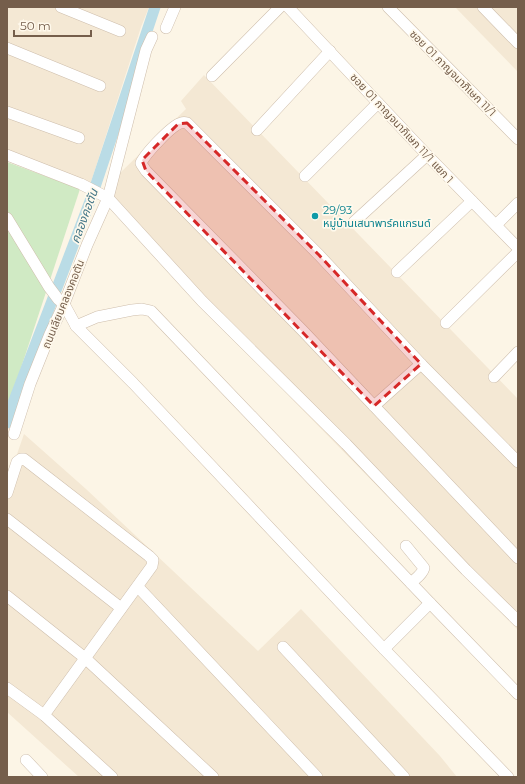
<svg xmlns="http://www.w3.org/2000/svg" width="525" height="784" font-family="Montserrat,'Noto Sans Thai',sans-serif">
  <rect width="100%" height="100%" fill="#fcf5e6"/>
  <g fill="#f4e8d4">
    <polygon points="7,7 149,7 141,27 89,188 7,161"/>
    <polygon points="455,7 518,7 518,72"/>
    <polygon points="204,75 518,399 518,630 294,401 109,207 120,173 186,109 181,101"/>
    <polygon points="24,434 86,489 258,651 301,609 440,756 457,777 79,777 7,712 7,483"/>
  </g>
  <polygon fill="#d0eac4" points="7,162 80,189 20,371 7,407"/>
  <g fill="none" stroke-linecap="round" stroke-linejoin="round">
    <polyline stroke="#badce6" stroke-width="11" points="7,423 10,411 92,196 155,7"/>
    <defs>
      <g id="minor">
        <polyline points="61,7 120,31"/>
        <polyline points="288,7 427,155 518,248"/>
        <polyline points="388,7 518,139"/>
        <polyline points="483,7 518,43"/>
        <polyline points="166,28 175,7"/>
        <polyline points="7,48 100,86"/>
        <polyline points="212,76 280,7"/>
        <polyline points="7,112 79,138"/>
        <polyline points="257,130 330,51"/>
        <polyline points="7,155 81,184 108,198 202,301 346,444 466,570 518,621"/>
        <polyline points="305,176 378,103"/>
        <polyline points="7,218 49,287 58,299 64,304 76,326 133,383 384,649 508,777"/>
        <polyline points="354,222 427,155"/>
        <polyline points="496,225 518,203"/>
        <polyline points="397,272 472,201"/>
        <polyline points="446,323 518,252"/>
        <polyline points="76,326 97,317 132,310 142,309 151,311 430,603 518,694"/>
        <polyline points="494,377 518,352"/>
        <polyline points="374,406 421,364"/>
        <polyline points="14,434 30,384 50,334 64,304 87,245 108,198 146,50 152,37"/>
        <path d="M518 462 421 364 319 255 187 123C184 122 184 122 181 123 172 125 145 154 141 163L142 165 146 171 303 331 518 558"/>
        <polyline points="7,493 17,462 21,459 24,459 149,556 153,560 152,566 44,715"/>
        <polyline points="7,519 121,608"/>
        <path d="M406 546 424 568C422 575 416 578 411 583"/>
        <polyline points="138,587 317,777"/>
        <polyline points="7,596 85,658 213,777"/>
        <polyline points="283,647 404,777"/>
        <polyline points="384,649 430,603"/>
        <polyline points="7,688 44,715 112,777"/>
        <polyline points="26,760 42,777"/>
      </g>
    </defs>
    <use href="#minor" stroke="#cebeac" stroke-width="12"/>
    <use href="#minor" stroke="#fff" stroke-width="11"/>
  </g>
  <path fill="#d62828" fill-opacity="0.2" stroke="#d62828" stroke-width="3" stroke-dasharray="8 5" stroke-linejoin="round" d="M187 123 319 255 421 364 374 406 146 171 142 160 178 124Z"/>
  <circle fill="#0f9aa8" stroke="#fff9ec" stroke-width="1.5" cx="315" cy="216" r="4"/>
  <g text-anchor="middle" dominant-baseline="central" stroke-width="3.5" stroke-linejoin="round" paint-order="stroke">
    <g font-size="11" fill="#755e4b" stroke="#fff9ec">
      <text transform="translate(453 73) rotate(45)">ซอย 01 กาญจนาภิเษก 11/1</text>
      <text transform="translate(402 128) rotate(47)">ซอย 01 กาญจนาภิเษก 11/1 แยก 1</text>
      <text transform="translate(63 304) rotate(-68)">ถนนเลียบคลองคอตัน</text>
    </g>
    <g font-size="11" fill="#0d838f" stroke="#fff9ec" text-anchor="start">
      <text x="323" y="210">29/93<tspan x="323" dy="13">หมู่บ้านเสนาพาร์คแกรนด์</tspan></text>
    </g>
    <g font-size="12" font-style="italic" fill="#457788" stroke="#fff9ec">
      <text transform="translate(84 216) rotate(-70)">คลองคอตัน</text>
    </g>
  </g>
  <rect width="525" height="784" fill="none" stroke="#755e4b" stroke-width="16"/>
  <path d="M14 30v6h77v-6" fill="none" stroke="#755e4b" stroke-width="2"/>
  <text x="20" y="30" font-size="12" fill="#755e4b" stroke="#fff9ec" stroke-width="3" paint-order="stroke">50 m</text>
</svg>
